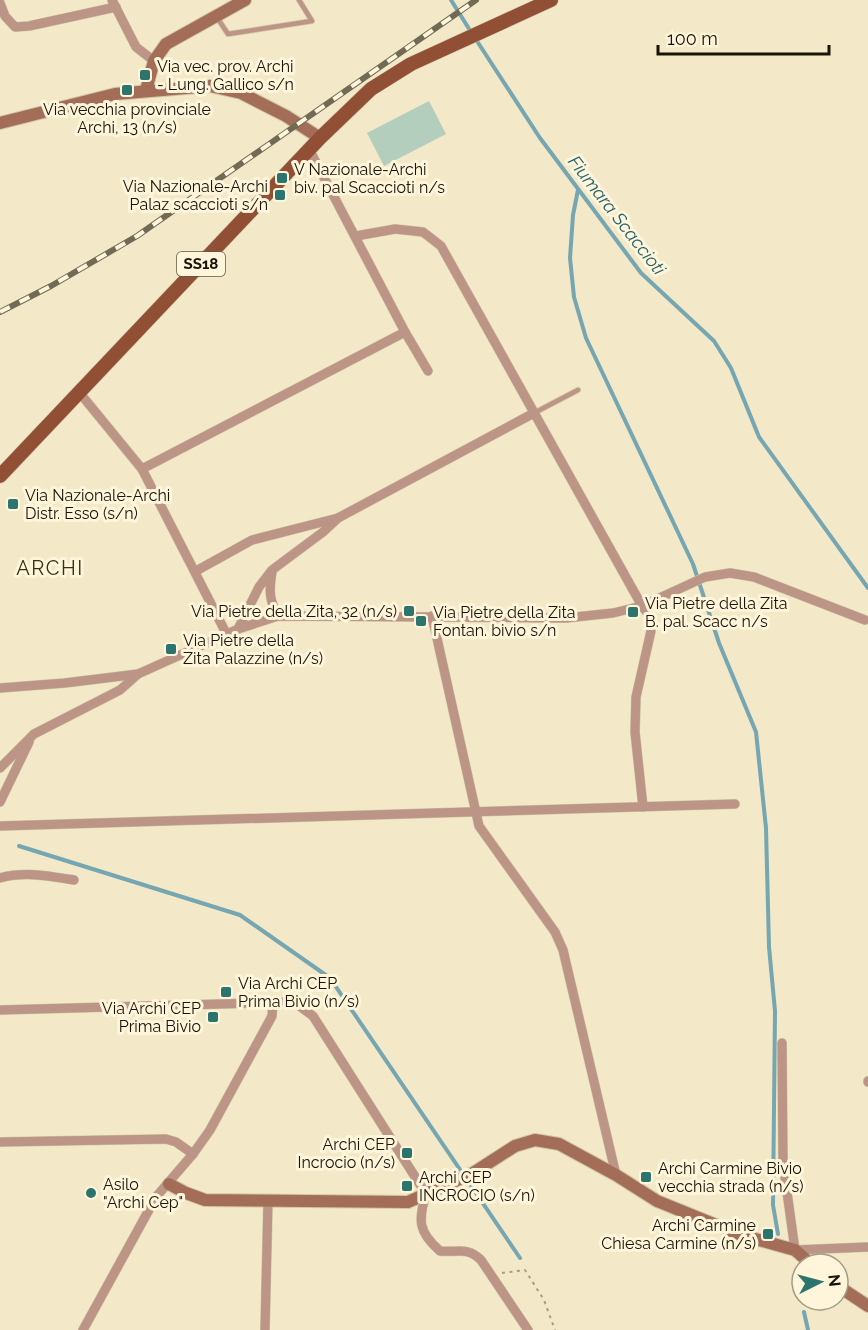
<svg xmlns="http://www.w3.org/2000/svg" width="868" height="1330" font-family="Raleway,sans-serif">
  <rect width="100%" height="100%" fill="#f3e8c7"/>
  <polygon fill="#b3cebc" points="429,101 446,134 384,166 367,133"/>
  <g fill="none" stroke-linecap="round" stroke-linejoin="round">
    <g stroke="#75a6b1" stroke-width="4">
      <polyline points="451,0 471,32"/>
      <polyline points="475,38 540,138 641,273 714,341 731,368 759,437 868,588"/>
      <polyline points="578,190 573,215 570,258 574,297 586,338 693,564 719,643 756,732 766,828 769,947 775,1011 773,1205 778,1234"/>
      <polyline points="19,846 240,915 330,978 520,1258"/>
      <polyline points="804,1312 808,1330"/>
    </g>
    <defs>
      <g id="lane">
        <polyline points="216,16 228,34 312,21 299,0"/>
        <polyline points="534,413 578,390"/>
      </g>
      <g id="street">
        <polyline points="112,0 136,47 154,61"/>
        <polyline points="0,3 5,16 15,27 29,26 116,7"/>
        <polyline points="309,149 405,332 428,371"/>
        <polyline points="356,236 395,229 423,232 441,246 642,606 705,577 730,573 754,577 865,620"/>
        <polyline points="79,392 142,469 227,635"/>
        <polyline points="142,469 405,332"/>
        <polyline points="196,571 252,540 338,518"/>
        <path d="M272 572C269 590 269 600 278 616"/>
        <polyline points="432,616 479,826 555,932 563,950 616,1175"/>
        <polyline points="238,629 259,587 272,570 323,532 338,518 534,413"/>
        <polyline points="0,688 65,683 138,674 238,629 278,616 566,618 613,613 642,606 649,615 651,631 636,697 635,732 643,807"/>
        <polyline points="0,768 34,734 120,690 138,674"/>
        <polyline points="0,802 29,742"/>
        <polyline points="0,826 735,804"/>
        <path d="M0 878C25 871 49 876 74 880"/>
        <path d="M0 1010 294 1002 313 1016 426 1194C418 1220 418 1232 440 1251 457 1253 467 1246 481 1260L528 1330"/>
        <polyline points="782,1043 783,1163 795,1250 868,1247"/>
        <polyline points="868,1081 868,1082"/>
        <polyline points="0,1142 166,1139 176,1142 193,1154"/>
        <polyline points="83,1330 156,1197 193,1154 210,1130 272,1016 273,1003"/>
        <polyline points="265,1330 268,1201"/>
      </g>
      <g id="secondary">
        <polyline points="146,90 154,61 166,44 245,0"/>
        <polyline points="0,123 115,94 210,86 241,93 286,116 320,138"/>
        <polyline points="169,1184 186,1193 205,1200 408,1202 473,1173 515,1146 535,1140 559,1144 616,1175 657,1201 741,1235 795,1250 811,1264"/>
        <polyline points="838,1286 868,1306"/>
      </g>
      <polyline id="primary" points="0,476 320,138 371,89 411,64 551,0"/>
    </defs>
    <use href="#lane" stroke="#d0c6a8" stroke-width="6"/>
    <use href="#street" stroke="#d0c6a8" stroke-width="10"/>
    <use href="#secondary" stroke="#d0c6a8" stroke-width="14"/>
    <use href="#primary" stroke="#d0c6a8" stroke-width="15"/>
    <polyline stroke="#a79f85" stroke-width="2" stroke-dasharray="3 4.5" stroke-linecap="butt" points="502,1273 525,1270 544,1300 555,1330"/>
    <use href="#lane" stroke="#bc9587" stroke-width="4.5"/>
    <use href="#street" stroke="#bc9587" stroke-width="9"/>
    <use href="#secondary" stroke="#a46d58" stroke-width="12"/>
    <use href="#primary" stroke="#914f36" stroke-width="14"/>
    <defs>
      <polyline id="rail" points="0,312 51,286 137,236 476,0"/>
    </defs>
    <use href="#rail" stroke="#716b56" stroke-width="6"/>
    <use href="#rail" stroke="#fef5da" stroke-width="4" stroke-dasharray="11" stroke-linecap="butt"/>
  </g>
  <g fill="#2c746e" stroke="#fef5da" stroke-width="2">
    <rect x="139" y="69" width="12" height="12" rx="3"/>
    <rect x="121" y="84" width="12" height="12" rx="3"/>
    <rect x="276" y="172" width="12" height="12" rx="3"/>
    <rect x="274" y="189" width="12" height="12" rx="3"/>
    <rect x="7" y="498" width="12" height="12" rx="3"/>
    <rect x="403" y="605" width="12" height="12" rx="3"/>
    <rect x="627" y="606" width="12" height="12" rx="3"/>
    <rect x="415" y="615" width="12" height="12" rx="3"/>
    <rect x="165" y="643" width="12" height="12" rx="3"/>
    <rect x="220" y="986" width="12" height="12" rx="3"/>
    <rect x="207" y="1011" width="12" height="12" rx="3"/>
    <rect x="401" y="1147" width="12" height="12" rx="3"/>
    <rect x="640" y="1171" width="12" height="12" rx="3"/>
    <rect x="401" y="1180" width="12" height="12" rx="3"/>
    <circle cx="91" cy="1193" r="6"/>
    <rect x="762" y="1228" width="12" height="12" rx="3"/>
  </g>
  <g text-anchor="middle" dominant-baseline="central" stroke-width="6" stroke-linejoin="round" paint-order="stroke">
    <rect fill="#fef5da" stroke="#5c5847" stroke-width="1.5" x="177" y="252" width="48" height="24" rx="4.5"/>
    <g font-size="15" font-weight="bold" fill="#171408">
      <text x="201" y="264">SS18</text>
    </g>
    <g font-size="16" fill="#171408" stroke="#fef5da" text-anchor="start">
      <text x="157" y="66">Via vec. prov. Archi<tspan x="157" dy="18">- Lung. Gallico s/n</tspan></text>
      <text x="127" y="109" text-anchor="middle">Via vecchia provinciale<tspan x="127" dy="18">Archi, 13 (n/s)</tspan></text>
      <text x="294" y="169">V Nazionale-Archi<tspan x="294" dy="18">biv. pal Scaccioti n/s</tspan></text>
      <text x="268" y="186" text-anchor="end">Via Nazionale-Archi<tspan x="268" dy="18">Palaz scaccioti s/n</tspan></text>
      <text x="25" y="495">Via Nazionale-Archi<tspan x="25" dy="18">Distr. Esso (s/n)</tspan></text>
      <text x="645" y="603">Via Pietre della Zita<tspan x="645" dy="18">B. pal. Scacc n/s</tspan></text>
      <text x="397" y="611" text-anchor="end">Via Pietre della Zita, 32 (n/s)</text>
      <text x="433" y="612">Via Pietre della Zita<tspan x="433" dy="18">Fontan. bivio s/n</tspan></text>
      <text x="183" y="640">Via Pietre della<tspan x="183" dy="18">Zita Palazzine (n/s)</tspan></text>
      <text x="238" y="983">Via Archi CEP<tspan x="238" dy="18">Prima Bivio (n/s)</tspan></text>
      <text x="201" y="1008" text-anchor="end">Via Archi CEP<tspan x="201" dy="18">Prima Bivio</tspan></text>
      <text x="395" y="1144" text-anchor="end">Archi CEP<tspan x="395" dy="18">Incrocio (n/s)</tspan></text>
      <text x="658" y="1168">Archi Carmine Bivio<tspan x="658" dy="18">vecchia strada (n/s)</tspan></text>
      <text x="419" y="1177">Archi CEP<tspan x="419" dy="18">INCROCIO (s/n)</tspan></text>
      <text x="103" y="1184">Asilo<tspan x="103" dy="18">"Archi Cep"</tspan></text>
      <text x="756" y="1225" text-anchor="end">Archi Carmine<tspan x="756" dy="18">Chiesa Carmine (n/s)</tspan></text>
    </g>
    <g font-size="18" font-style="italic" fill="#20616e" stroke="#fef5da">
      <text transform="translate(617 215) rotate(52)">Fiumara Scaccioti</text>
    </g>
    <g font-size="20" letter-spacing="1.5" fill="#393014" stroke="#fef5da">
      <text x="50" y="568">ARCHI</text>
    </g>
  </g>
  <g transform="translate(820 1282) rotate(84)"><circle r="28" fill="#fef5da" stroke="#a29b86" stroke-width="1.5"/>
  <path d="M0-4.5L10 22L0 15L-10 22Z" fill="#2c746e"/>
  <text y="-9" font-size="16" font-weight="bold" text-anchor="middle" fill="#171408">N</text>
  </g>
  <path d="M658 45v9h171v-9" fill="none" stroke="#171408" stroke-width="3"/>
  <text x="667" y="45" font-size="18" fill="#171408" stroke="#fef5da" stroke-width="4.5" paint-order="stroke">100 m</text>
</svg>
